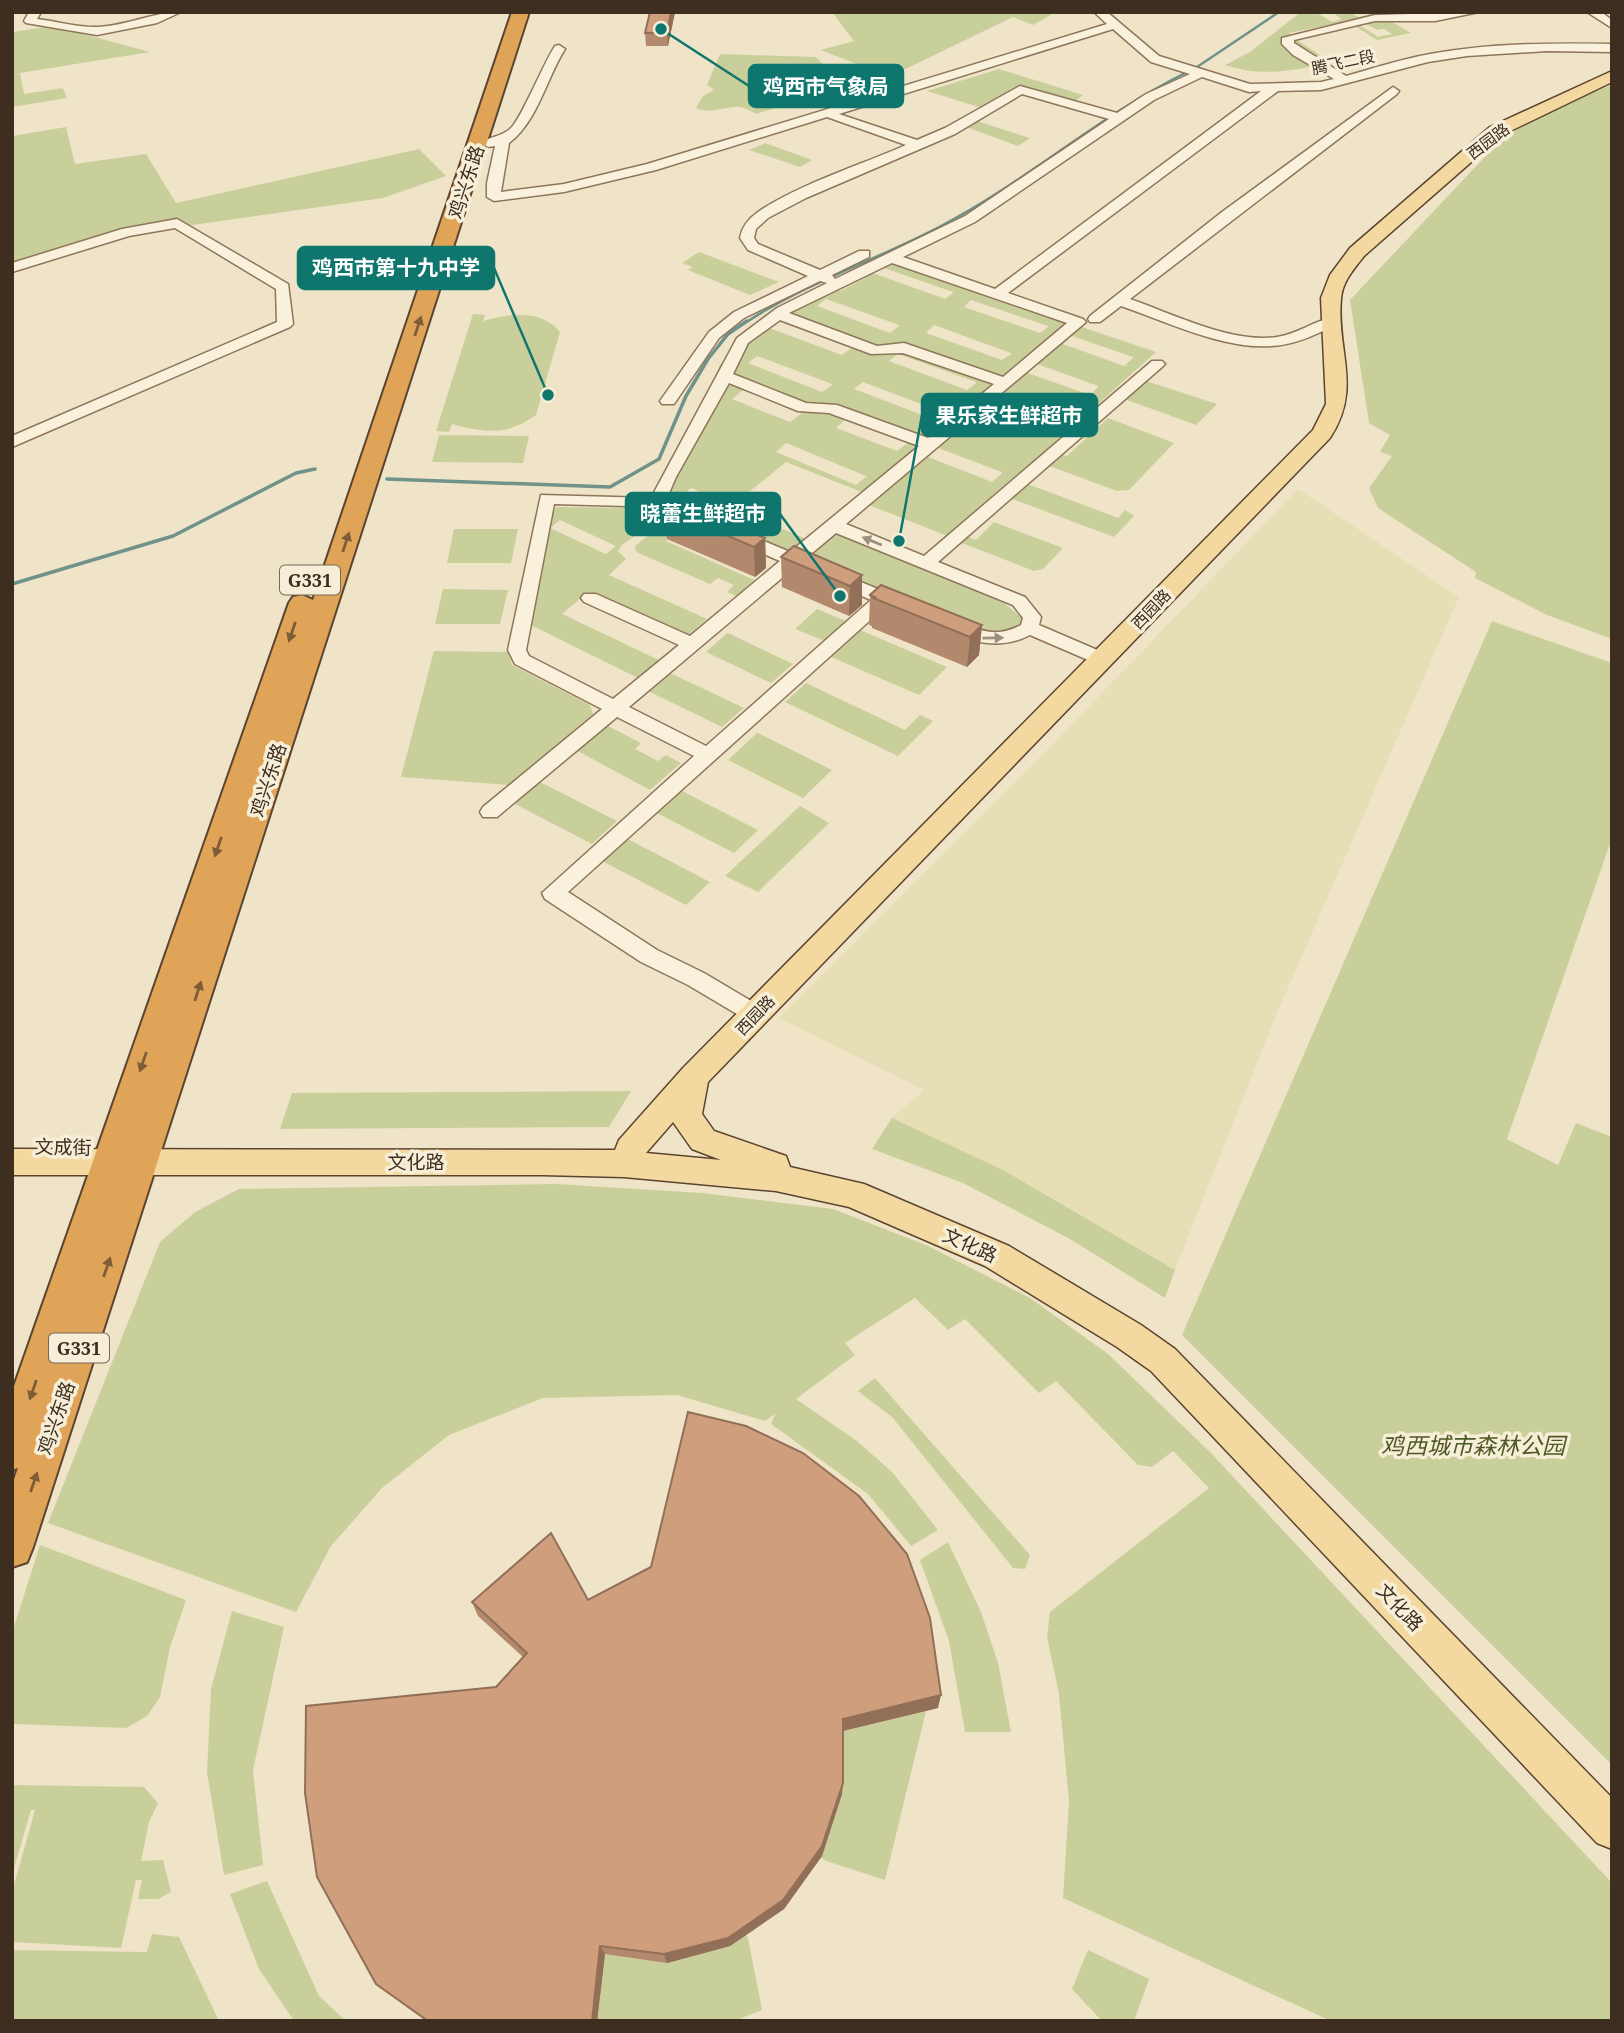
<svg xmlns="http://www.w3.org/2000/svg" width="1624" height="2033" font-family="'Noto Serif','Noto Sans SC',serif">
  <rect width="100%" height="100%" fill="#f0e4c8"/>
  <polygon fill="#e6deb5" points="1298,489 1459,597 1276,1015 1175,1270 1009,1173 892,1118 924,1090 779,1018 1053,744"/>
  <g fill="#c9cf9b" fill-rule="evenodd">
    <polygon points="832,12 1048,12 1051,15 1033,25 1013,17 889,77 821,50 854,41"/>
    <path d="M1301 12H1316L1332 22 1342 19 1331 12H1349L1358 17 1369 15 1365 12H1456L1437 15 1374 16 1289 33 1294 38 1326 59 1333 57 1338 60C1299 70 1265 78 1225 65L1250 52Z"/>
    <polygon points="1402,19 1392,22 1411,33 1377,40 1355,26 1359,25 1378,37 1392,34 1384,29 1377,30 1364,23"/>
    <polygon points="54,26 150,52 20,73 24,94 63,88 67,98 12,107 12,32"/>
    <path d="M720 54 816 57 845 87 756 114C750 111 742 106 735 107 722 108 708 114 696 108L703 96 714 90 707 85Z"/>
    <polygon points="999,69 1083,95 1074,102 1019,88 982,108 927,91"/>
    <polygon points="1612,85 1612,639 1547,615 1475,578 1476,572 1378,508 1369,488 1392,456 1380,452 1390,435 1369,423 1350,300 1497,144 1545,110"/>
    <polygon points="977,121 1030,138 1018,146 966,127"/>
    <polygon points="66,127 75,164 146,154 176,203 419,149 446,176 383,198 94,239 12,262 12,136"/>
    <polygon points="765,143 812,160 800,167 749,150"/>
    <polygon points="699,252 779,282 750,295 688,270 693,267 682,263"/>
    <path d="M889 262 1156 352 950 537 869 505 877 498 786 462 734 504 720 498 697 517 661 502 720 365C749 329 794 308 834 288L840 291 867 277 862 274ZM881 267 953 292V293L945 299 873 273ZM826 299 899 325V326L890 333 817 306ZM971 300 1048 326V327L1040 333 964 307ZM778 321 851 348 842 355 769 328ZM934 325 1011 353V354L1002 360 926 333ZM1072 336 1133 357V358L1124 366 1063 344ZM898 354 976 382V383L967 390 889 361ZM757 356 832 384V385L822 392 748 363ZM1037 364 1098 386V387L1090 395 1028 373ZM863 382 942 412 933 419 854 389ZM743 390 801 413V414L790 422 732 399ZM1001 392 1063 415V416L1054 424 991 401ZM980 404 991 409 959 436 947 432ZM847 418 908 442V443L897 451 836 428ZM786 443 866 476H867L856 485 776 452ZM938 448 1002 472V473L992 482 928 457ZM691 488 717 499V500L702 511 676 500Z"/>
    <path d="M473 314 485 315 483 321C508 313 542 309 560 332L536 415C506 436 485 433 452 424L449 432 436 431Z"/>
    <polygon points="1140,379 1217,404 1196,425 1119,397"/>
    <polygon points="1108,418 1174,443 1129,490 1117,491 1047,465 1058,454 1067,456"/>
    <polygon points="439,435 529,436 523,463 432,462"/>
    <polygon points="1025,483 1118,518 1125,510 1134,516 1114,537 1010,498"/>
    <polygon points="727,506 809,540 792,555 710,520"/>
    <path d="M557 507 643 508 662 517 622 545 618 551 626 559 609 575 707 619 687 636 588 592 562 614 661 661 640 679 527 623 547 515ZM560 520 616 546 606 554 550 528Z"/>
    <polygon points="669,519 685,525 666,541 759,582 741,598 727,592 734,585 718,578 710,584 636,552 635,546"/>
    <polygon points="994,522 1063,548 1043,569 1034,571 962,543 968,537 976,540"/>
    <polygon points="454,529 518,529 511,563 447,563"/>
    <polygon points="838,533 1004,603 1022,618 1019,627 1004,633 981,633 807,559"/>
    <polygon points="443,589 508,590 500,624 435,624"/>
    <polygon points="817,609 846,621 825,641 795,629"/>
    <polygon points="1492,621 1612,663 1612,838 1507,1139 1558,1165 1576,1123 1612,1137 1612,1765 1182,1335"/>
    <polygon points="860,630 947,667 919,695 831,657"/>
    <polygon points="727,633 728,633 793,664 771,683 706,652"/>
    <polygon points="434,651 508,652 512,665 590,705 593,714 509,785 401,777"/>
    <polygon points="668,672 744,708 722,727 646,690"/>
    <polygon points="806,683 905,730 920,715 933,721 898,756 785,702"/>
    <polygon points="606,725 641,743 635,749 658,761 666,755 681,763 650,790 576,750"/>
    <polygon points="757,733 758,733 832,770 803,798 728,760"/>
    <polygon points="540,782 617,821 592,844 515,804"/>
    <polygon points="680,790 758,830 734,853 655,812"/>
    <polygon points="800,806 829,823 758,892 725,876"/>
    <polygon points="626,838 710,882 686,905 602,861"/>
    <polygon points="631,1091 609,1127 280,1129 292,1093"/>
    <polygon points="892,1118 1005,1171 1175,1270 1165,1298 1070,1239 963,1183 872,1149"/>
    <polygon points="556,1184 702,1193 833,1209 926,1245 1030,1298 1108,1354 1210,1452 1612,1883 1612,2021 1331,2021 1063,1898 1069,1802 1059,1694 1047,1637 1050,1612 1209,1488 1173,1451 1152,1467 1138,1465 1056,1381 1039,1393 965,1319 948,1330 915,1298 845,1343 855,1355 796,1399 857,1441 892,1472 938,1530 911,1546 868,1494 771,1424 776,1413 765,1421 677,1395 543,1398 449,1435 382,1488 331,1546 296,1612 48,1523 160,1242 195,1212 239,1189"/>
    <polygon points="875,1378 1030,1555 1025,1569 1013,1568 892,1417 858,1391"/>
    <polygon points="948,1542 981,1612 998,1663 1011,1732 965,1732 949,1641 920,1560"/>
    <polygon points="40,1545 186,1600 170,1647 160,1697 147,1716 126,1728 12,1724 12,1633"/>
    <polygon points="232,1611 284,1627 253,1770 263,1865 224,1875 207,1772 211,1689"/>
    <polygon points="928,1703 885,1880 826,1861 781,1830 819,1710"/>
    <polygon points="12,1785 144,1787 158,1803 149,1822 141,1861 163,1860 171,1892 158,1899 138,1899 142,1880 136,1880 121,1948 12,1942 12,1892 35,1810 31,1810 12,1875"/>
    <polygon points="267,1881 319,1996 346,2021 294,2021 259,1969 230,1894"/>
    <polygon points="720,1894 748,1938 762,2010 734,2021 587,2021 600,1936"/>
    <polygon points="152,1934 179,1937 219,2021 12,2021 12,1950 147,1952"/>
    <polygon points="1088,1950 1149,1979 1134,2021 1102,2021 1072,1989"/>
  </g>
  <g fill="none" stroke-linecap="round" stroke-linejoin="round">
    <g stroke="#6f938a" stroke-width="2.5">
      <polyline points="1194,69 1279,12"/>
      <path d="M745 323C806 283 876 260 941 226 1026 182 1099 116 1185 73"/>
    </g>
    <g stroke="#6f938a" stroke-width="3.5">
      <polyline points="387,479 610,487 659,459 686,396 708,359 728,334 747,321"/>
      <polyline points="12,584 173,536 296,473 315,469"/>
    </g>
    <defs>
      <g id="minor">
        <path d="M29 12H41L37 19C56 21 79 28 98 27 126 26 153 12 181 12L157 23 97 35 26 23 24 21Z"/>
        <path d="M1094 12H1107L1159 56 1250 84 1321 82 1334 79 1293 55 1282 44V38L1375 15 1479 12 1435 21H1375L1294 40V43L1346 76C1374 68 1402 59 1430 54 1490 43 1551 43 1612 44V52L1547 51 1467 56 1428 62 1321 90 1278 91 1008 293 1083 319 1086 322 846 524 924 556 1152 361H1162L1165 364 1162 367 938 562 1025 597 1041 617 1039 625 1109 655 1111 659 1102 665 1095 663 1030 635C1001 650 974 643 945 631L943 627 945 623C970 616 983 645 1021 625L1023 618 1013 605 836 533 805 559 890 594 904 603 895 609 886 606 568 892 657 950 704 973 763 1008 766 1014 763 1020 755 1023 747 1020 688 985 641 962 545 899 542 893 694 756 617 717 497 817H483L480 812 483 807 602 709 515 664 508 650 541 495 651 498 737 338 777 308 827 283 820 281 744 318 719 338 674 404H662L660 401 709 332 734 312 808 276 748 250 740 238C742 227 748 219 758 212 795 186 863 164 906 145L827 117 656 170 564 192 494 201 487 197V183L495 146 488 147 481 143C490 136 501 137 510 129 521 120 543 64 555 46L559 45 565 49C546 79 538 121 509 143L501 192 564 184 647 164 1107 24ZM1113 29 1151 62 1190 74 1146 94 1117 113 1020 86 945 128 917 140 839 114ZM1202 77 1249 92 1261 91 995 289 903 257 975 222 1154 100ZM1022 94 1109 119 965 216 835 279 832 275 869 257V251H859L820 270 758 244 754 238 756 229 768 218 806 198 955 134ZM892 263 1067 323 1003 377 904 343 877 346 789 313ZM780 320 871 354 903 353 994 384 928 438 837 405 806 403 733 374 748 343ZM729 383 798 411 829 413 919 446 790 552 745 533H733L730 537 733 541 780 561 690 636 596 594H584L581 598 584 602 679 645 613 699 529 656 526 650 554 504 663 507 676 477ZM795 567 871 600 706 746 629 707Z"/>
        <polygon points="1587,12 1601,12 1612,20 1612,28"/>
        <path d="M1393 87 1399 91 1397 94 1130 299C1171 313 1232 344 1277 337 1297 334 1314 321 1333 317L1338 318 1340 321 1338 324C1317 334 1295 345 1272 346 1224 350 1165 321 1121 306L1100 322H1090L1088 319 1090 316 1222 212Z"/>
        <polygon points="177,219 288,284 293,324 290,327 12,447 12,436 277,322 276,289 175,228 129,236 12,272 12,263 122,229"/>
      </g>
      <path id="major" d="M1612 71V82L1502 135 1364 256C1354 269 1342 282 1341 299 1336 350 1363 388 1330 438L708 1082 702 1114 714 1131 786 1156 790 1167 864 1184 1009 1246 1141 1325 1175 1349 1612 1798V1849L1597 1843 1151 1371 1117 1347 985 1266 849 1207 776 1191 624 1177 542 1175H12V1149L615 1150 619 1140 683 1068 1313 430 1326 404 1321 298 1330 275 1350 248 1490 127ZM673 1122 692 1149 721 1160 646 1153Z"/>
      <polygon id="highway" points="512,12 529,12 33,1547 27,1562 12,1567 12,1485 18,1468 12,1470 12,1392 289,603 293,597 302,595 313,600"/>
    </defs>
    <use href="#minor" stroke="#8d765c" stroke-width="3"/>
    <use href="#major" stroke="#5b4430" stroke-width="3"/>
    <use href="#highway" stroke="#5b4430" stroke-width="4"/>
    <use href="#minor" fill="#faf1dc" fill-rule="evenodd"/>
    <use href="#major" fill="#f3d9a0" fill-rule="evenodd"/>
    <use href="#highway" fill="#e0a458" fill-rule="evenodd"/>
  </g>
  <g fill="#b2896c">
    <polygon points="675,12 668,46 646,46 645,33"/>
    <polygon points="665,509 765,538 766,568 755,577 667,539"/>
    <polygon points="781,557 862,575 862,605 849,616 782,587"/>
    <polygon points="870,595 982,625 979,655 967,667 872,628 872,626 869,625"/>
    <polygon points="588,1600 938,1708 843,1731 842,1794 822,1856 784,1909 730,1946 667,1963 605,1954 597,2021 426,2021 376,1984 496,1687 523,1657 478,1616 472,1602"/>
  </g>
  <g fill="#916f58">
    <polygon points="671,12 675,12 668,46 667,33"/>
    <polygon points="765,538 766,568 755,577 754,547"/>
    <polygon points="862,575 862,605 849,616 850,586"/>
    <polygon points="982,625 979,655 967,667 970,637"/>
    <polygon points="941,1695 938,1708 842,1731 843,1719"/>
    <polygon points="843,1783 842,1794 822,1856 784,1909 730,1946 667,1963 664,1954"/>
    <polygon points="600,1946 605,1954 597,2021 592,2021"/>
  </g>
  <g fill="#cf9f7d" stroke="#916f58" stroke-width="2">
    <polygon points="650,12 671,12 667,33 645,33"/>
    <polygon points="676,500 765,538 754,547 665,509"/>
    <polygon points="794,546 862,575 850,586 781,557"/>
    <polygon points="881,585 982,625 970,637 873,598 875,597 870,595"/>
    <polygon points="688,1412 746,1426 803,1453 859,1496 907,1554 930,1618 941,1695 843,1719 843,1783 822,1846 783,1900 728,1938 664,1954 600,1946 592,2021 428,2021 376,1984 317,1877 305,1793 306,1706 496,1687 527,1653 472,1602 551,1533 588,1600 651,1567"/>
  </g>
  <defs><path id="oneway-solid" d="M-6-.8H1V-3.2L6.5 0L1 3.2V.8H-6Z" transform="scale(1.75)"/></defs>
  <g fill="#7e5d36">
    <use href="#oneway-solid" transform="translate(418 326) rotate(-72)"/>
    <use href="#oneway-solid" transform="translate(346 542) rotate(-72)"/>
    <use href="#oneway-solid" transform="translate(292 632) rotate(109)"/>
    <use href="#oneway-solid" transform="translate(218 847) rotate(109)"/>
    <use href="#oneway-solid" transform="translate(198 991) rotate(-72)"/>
    <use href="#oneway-solid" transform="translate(143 1062) rotate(109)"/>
    <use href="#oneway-solid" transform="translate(107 1267) rotate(-71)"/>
    <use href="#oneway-solid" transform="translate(33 1390) rotate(109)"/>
    <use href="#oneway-solid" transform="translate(34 1482) rotate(-71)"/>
  </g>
  <g fill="#9c907e">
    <use href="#oneway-solid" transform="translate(872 541) rotate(-158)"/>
    <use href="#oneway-solid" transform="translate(993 638) rotate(-1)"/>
  </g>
  <g text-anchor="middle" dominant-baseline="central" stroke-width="7" stroke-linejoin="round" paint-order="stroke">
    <g font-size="16" fill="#3d2e20" stroke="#f7eed8">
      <text transform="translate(1343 62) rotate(-12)">腾飞二段</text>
      <text transform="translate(1488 141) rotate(-37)">西园路</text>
      <text transform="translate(1151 609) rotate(-46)">西园路</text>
      <text transform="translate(755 1015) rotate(-46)">西园路</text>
    </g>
    <g fill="#f7eed8" stroke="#756857" stroke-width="2">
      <rect x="280" y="565.5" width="60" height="29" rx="5"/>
      <rect x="49" y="1333.5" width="60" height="29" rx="5"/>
    </g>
    <g font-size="18" font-weight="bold" fill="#3d2e20">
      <text x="310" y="580">G331</text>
      <text x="79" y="1348">G331</text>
    </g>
    <g font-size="19" fill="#3d2e20" stroke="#f7eed8">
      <text transform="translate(466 182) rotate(-72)">鸡兴东路</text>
      <text transform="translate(268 780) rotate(-72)">鸡兴东路</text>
      <text transform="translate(63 1147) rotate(1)">文成街</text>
      <text x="416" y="1162">文化路</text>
      <text transform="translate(970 1245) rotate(24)">文化路</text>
      <text transform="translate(56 1418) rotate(-71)">鸡兴东路</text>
      <text transform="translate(1400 1607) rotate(46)">文化路</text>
    </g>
    <g font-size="23" font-style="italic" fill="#4d5a26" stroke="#f7eed8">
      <text x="1473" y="1445">鸡西城市森林公园</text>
    </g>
  </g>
  <path fill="none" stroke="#0f766e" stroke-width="2.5" d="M661 29L749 86M548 395L494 268M899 541L922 415M840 596L780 514"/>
  <g fill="#0f766e" stroke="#f7eed8" stroke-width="2.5">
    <circle cx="661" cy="29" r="7"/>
    <circle cx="548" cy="395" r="7"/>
    <circle cx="899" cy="541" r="7"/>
    <circle cx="840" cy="596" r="7"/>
  </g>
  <g fill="#0f766e" stroke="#0f766e" stroke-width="2.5">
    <rect x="749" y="65" width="154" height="42" rx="7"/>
    <rect x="298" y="247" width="196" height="42" rx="7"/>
    <rect x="922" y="394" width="175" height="42" rx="7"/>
    <rect x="626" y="493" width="154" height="42" rx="7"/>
  </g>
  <g font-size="21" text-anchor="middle" font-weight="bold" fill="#fff">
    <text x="826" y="94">鸡西市气象局</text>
    <text x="396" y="275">鸡西市第十九中学</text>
    <text x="1009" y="423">果乐家生鲜超市</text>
    <text x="703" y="521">晓蕾生鲜超市</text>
  </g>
  <rect width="1624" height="2033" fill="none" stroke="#3d2e20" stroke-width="28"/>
</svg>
